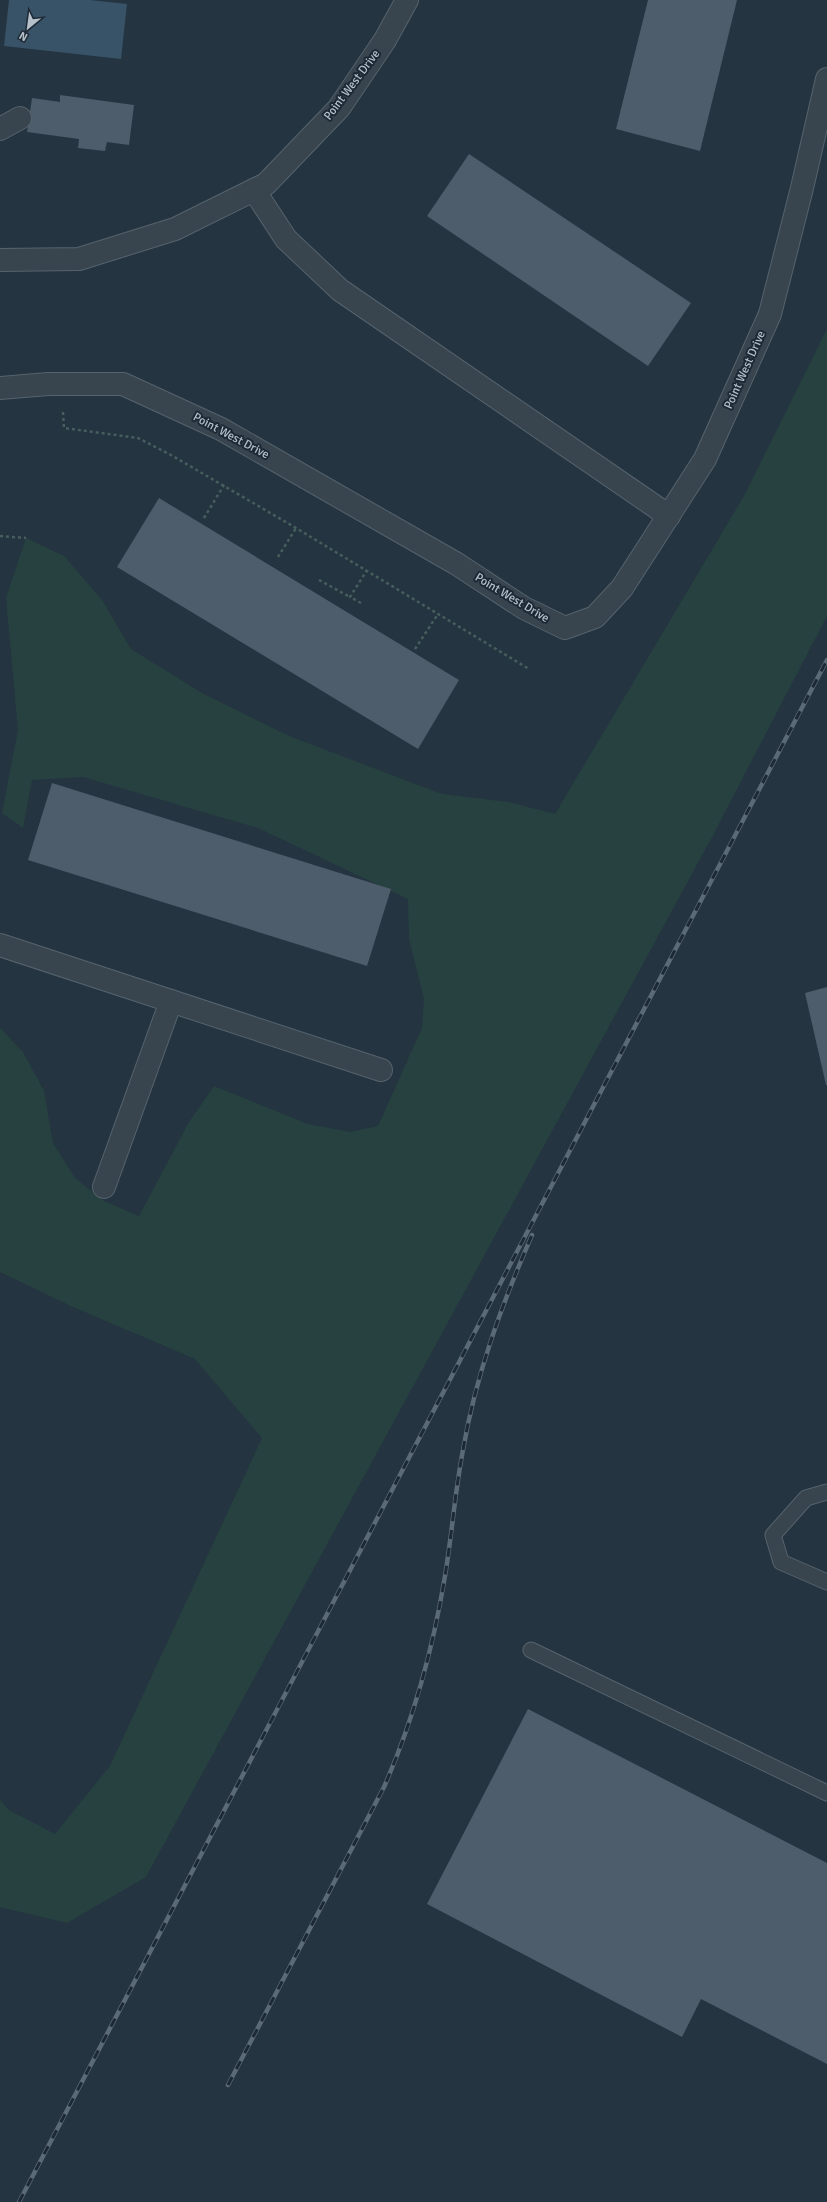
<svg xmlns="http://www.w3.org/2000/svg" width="827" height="2202" font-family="Signika,sans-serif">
  <rect width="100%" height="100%" fill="#243440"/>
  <polygon fill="#264140" points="827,329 827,616 711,839 146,1877 67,1923 0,1907 0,1800 9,1810 55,1834 110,1766 262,1438 195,1359 73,1307 0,1272 0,1028 23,1052 44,1091 53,1143 75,1178 104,1201 139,1216 189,1122 214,1086 308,1124 350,1132 378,1126 422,1028 424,999 409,939 408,899 258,828 83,777 32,780 23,828 2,813 18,730 6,598 26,538 64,556 102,600 131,649 202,693 289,736 442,794 508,802 555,814 744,496"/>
  <polygon fill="#385267" points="9,0 90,0 127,4 121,59 4,46"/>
  <g fill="#4d5d6b">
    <polygon points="648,0 737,0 700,151 616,129"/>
    <polygon points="60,95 134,105 129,145 107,142 105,151 78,148 79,139 27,132 32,98 60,102"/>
    <polygon points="469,154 691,303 648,366 427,216"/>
    <polygon points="159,498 459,680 418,749 117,567"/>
    <polygon points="52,783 391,889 367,966 28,860"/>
    <polygon points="827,987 827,1085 826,1085 805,993"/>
    <polygon points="528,1709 827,1863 827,2064 701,1999 682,2037 427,1904"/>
  </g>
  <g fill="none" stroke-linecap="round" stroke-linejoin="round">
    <defs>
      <g id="service">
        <polyline points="827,1492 806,1498 773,1535 781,1562 827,1582"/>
        <polyline points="531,1650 827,1793"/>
      </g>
      <g id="minor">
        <polyline points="0,129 20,118"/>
        <polyline points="254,190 286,239 340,290 669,516"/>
        <polyline points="0,260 79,259 175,229 266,184 339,108 385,40 407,0"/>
        <polyline points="0,388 48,384 123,384 221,429 457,564 524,608 565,628 595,617 622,588 705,459 770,314 802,188 827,79"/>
        <polyline points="0,945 381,1070"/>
        <polyline points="104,1187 171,1001"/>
      </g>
    </defs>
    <use href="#service" stroke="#56636d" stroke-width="17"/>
    <use href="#minor" stroke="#56636d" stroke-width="24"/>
    <g stroke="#465e5e" stroke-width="2.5" stroke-dasharray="3 3" stroke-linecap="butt">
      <polyline points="63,412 64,428 138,438 171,455 296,528 529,669"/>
      <polyline points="204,518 224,485"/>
      <polyline points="0,536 26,538"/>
      <polyline points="278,557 296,528"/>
      <polyline points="319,580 350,597"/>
      <polyline points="361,603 350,597 367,570"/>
      <polyline points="415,649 438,614"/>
    </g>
    <use href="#service" stroke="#38454f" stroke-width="15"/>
    <use href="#minor" stroke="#38454f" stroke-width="22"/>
    <defs>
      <g id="rail">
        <path d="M228 2085 384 1787C414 1719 433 1648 445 1576 452 1534 455 1491 463 1450 476 1374 502 1304 532 1235"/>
        <polyline points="19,2202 827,660"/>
      </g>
    </defs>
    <use href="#rail" stroke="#5a6a77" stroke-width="4.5"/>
    <use href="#rail" stroke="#1d2a35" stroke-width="3" stroke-dasharray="9" stroke-linecap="butt"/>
  </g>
  <g text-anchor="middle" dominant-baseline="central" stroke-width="4" stroke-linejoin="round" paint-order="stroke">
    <g font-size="12" fill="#b5c0ca" stroke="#1d2a35">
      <text transform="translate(352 85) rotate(-53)">Point West Drive</text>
      <text transform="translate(745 370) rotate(-66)">Point West Drive</text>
      <text transform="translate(231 436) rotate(28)">Point West Drive</text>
      <text transform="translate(512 598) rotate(31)">Point West Drive</text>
    </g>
  </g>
  <g transform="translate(28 28) rotate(209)" stroke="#1d2a35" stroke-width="3" paint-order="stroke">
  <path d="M0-3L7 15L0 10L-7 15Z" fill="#b5c0ca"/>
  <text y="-6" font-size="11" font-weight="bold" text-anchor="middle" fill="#b5c0ca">N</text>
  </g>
</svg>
